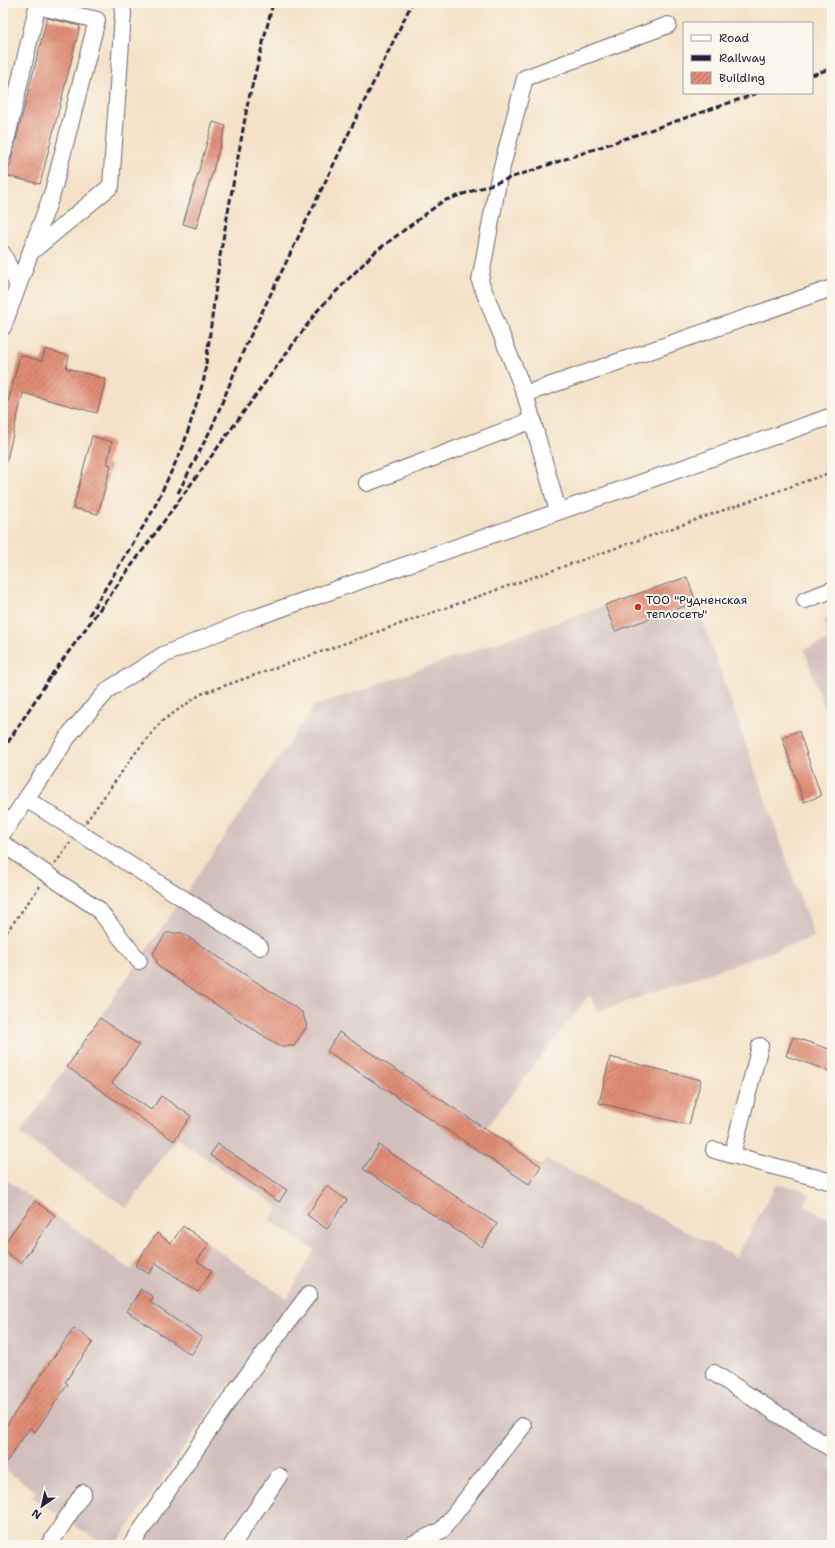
<svg xmlns="http://www.w3.org/2000/svg" width="835" height="1548" font-family="'Shantell Sans',sans-serif">
<style>
.industrial{fill:#d1bfbd}
.building{fill:url(#building-hatch)}
.lines{fill:none;stroke-linecap:round;stroke-linejoin:round}
.minor-casing{stroke:#6c656c;stroke-width:18}
.path{stroke:#6c656c;stroke-width:2.5;stroke-dasharray:3 3;stroke-linecap:butt}
.minor{stroke:#fff;stroke-width:16}
.rail{stroke:#22223b;stroke-width:3;stroke-dasharray:6 3;stroke-linecap:butt}
.poi-dot{fill:#c8321e;stroke:#fbf7ec;stroke-width:1.5}
.labels{text-anchor:middle;dominant-baseline:central;stroke-width:4;stroke-linejoin:round;paint-order:stroke}
.poi-label{font-size:12px;fill:#22223b;stroke:#fbf7ec;text-anchor:start}
</style>
<defs>
<pattern id="building-hatch" width="6" height="6" patternUnits="userSpaceOnUse"><rect width="6" height="6" fill="#e08c75"/><path d="M-1 1l2-2M0 6l6-6M5 7l2-2" fill="none" stroke="#b57261"/></pattern>
</defs>
<rect width="100%" height="100%" fill="#fbf7ec"/>
<filter id="ink" filterUnits="userSpaceOnUse"><feTurbulence type="fractalNoise" baseFrequency=".025" numOctaves="2"/><feDisplacementMap in="SourceGraphic" scale="8" xChannelSelector="R" yChannelSelector="G"/><feConvolveMatrix kernelMatrix="1 2 1 2 8 2 1 2 1" color-interpolation-filters="sRGB"/></filter>
<filter id="wash" filterUnits="userSpaceOnUse"><feTurbulence type="fractalNoise" baseFrequency=".012" numOctaves="4" result="noise"/><feDisplacementMap in="SourceGraphic" scale="16" xChannelSelector="R" yChannelSelector="G"/><feGaussianBlur stdDeviation="0.9" result="paint"/><feColorMatrix in="noise" values="0 0 0 0 0 0 0 0 0 0 0 0 0 0 0 0 0 1.4 0 .05"/><feComposite in="paint" operator="in"/></filter>
<g filter="url(#wash)">
<rect width="100%" height="100%" fill="#f4e2c8"/>
<g class="industrial">
<path d="M687 577 814 937 597 1012 590 994 485 1129 541 1166 546 1159 736 1257 776 1185 799 1188 810 1195 804 1205 832 1221V1545H137L241 1392 229 1383 116 1545H104L32 1497 36 1491 3 1469V1179H5L131 1270 157 1233 171 1243 183 1226 287 1299 314 1250 270 1220 279 1207 176 1138 127 1208 20 1134 314 706Z"/>
<path d="M832 617V730L804 649 831 640 824 620Z"/>
</g>
<g id="blocks">
<g class="building">
<path d="M47 18 80 26 40 184 7 176Z"/>
<path d="M213 122 226 126 196 228 183 224Z"/>
<path d="M45 349 69 356 66 368 106 379 97 413 23 393 7 459 3 458V421L20 355 42 361Z"/>
<path d="M92 436 112 442 107 464 111 465 98 514 73 508Z"/>
<path d="M687 577 696 602 615 631 605 605Z"/>
<path d="M799 731 821 796 804 802 782 737Z"/>
<path d="M166 933H182L302 1012 307 1026 294 1046H279L159 967 153 953Z"/>
<path d="M100 1018 139 1045 112 1083 151 1110 161 1096 191 1116 174 1141 67 1067Z"/>
<path d="M339 1032 541 1166 529 1184 327 1051Z"/>
<path d="M793 1037 832 1050V1072L786 1056Z"/>
<path d="M610 1057 701 1080 689 1125 599 1103Z"/>
<path d="M218 1144 287 1190 279 1202 210 1155Z"/>
<path d="M379 1145 497 1224 482 1247 363 1169Z"/>
<path d="M327 1186 347 1200 327 1229 307 1215Z"/>
<path d="M35 1201 55 1215 21 1263 3 1250V1245Z"/>
<path d="M183 1226 209 1244 197 1261 212 1271 198 1292 156 1263 149 1274 135 1265 157 1233 171 1243Z"/>
<path d="M141 1289 153 1297 150 1302 202 1338 191 1355 127 1311Z"/>
<path d="M74 1328 93 1342 65 1382 68 1384 35 1432 30 1428 3 1467V1430Z"/>
</g>
</g>
</g>
<g filter="url(#ink)">
<use href="#blocks" fill-opacity="0" stroke="#6c656c" stroke-width="1"/>
<g class="lines">
<defs>
<g id="minor">
<path d="M3 154 38 3"/>
<path d="M31 252 111 186 123 14 122 3"/>
<path d="M3 254 18 286"/>
<path d="M3 327 53 191 97 20 37 6"/>
<path d="M525 394 832 288"/>
<path d="M367 483 533 420"/>
<path d="M558 511 525 394 480 281 498 182 525 78 668 25"/>
<path d="M805 600 832 590"/>
<path d="M26 799 260 947"/>
<path d="M3 833 72 731 109 689 163 655 254 618 832 416"/>
<path d="M3 844 98 909 139 961"/>
<path d="M714 1150 832 1182"/>
<path d="M732 1155 760 1046"/>
<path d="M714 1373 832 1449"/>
<path d="M49 1545 83 1493"/>
<path d="M131 1545 237 1389 309 1294"/>
<path d="M232 1545 279 1476"/>
<path d="M411 1545 442 1530 523 1426"/>
</g>
</defs>
<use href="#minor" class="minor-casing"/>
<g class="path">
<path d="M86 822 136 752 162 721 201 694 832 472"/>
<path d="M55 864 70 843"/>
<path d="M3 937 40 886"/>
</g>
<use href="#minor" class="minor"/>
<g class="rail">
<path d="M812 75 832 68"/>
<path d="M178 493 212 427 245 347 412 3"/>
<path d="M89 615 152 512 183 447 204 379 220 256 248 102 273 3"/>
<path d="M51 676 318 310 375 252 443 201 758 93"/>
<path d="M3 750 54 671"/>
</g>
</g>
</g>
<circle class="poi-dot" cx="638" cy="607" r="4"/>
<g class="labels">
<g class="poi-label">
<text x="646" y="600">ТОО "Рудненская<tspan x="646" dy="14">теплосеть"</tspan></text>
</g>
</g>
<rect width="835" height="1548" fill="none" stroke="#fbf7ec" stroke-width="16"/>
<rect x="683" y="22" width="130" height="72" fill="#fbf7ec" stroke="#a4a2a5"/>
<rect x="691" y="35" width="20" height="6" fill="#ffffff" stroke="#a4a2a5"/>
<text x="719" y="42" font-size="12" fill="#22223b">Road</text>
<rect x="691" y="55" width="20" height="6" fill="#22223b" stroke="#a4a2a5"/>
<text x="719" y="62" font-size="12" fill="#22223b">Railway</text>
<rect x="691" y="72" width="20" height="12" fill="url(#building-hatch)" stroke="#a4a2a5"/>
<text x="719" y="82" font-size="12" fill="#22223b">Building</text>
<g transform="translate(42 1506) rotate(214)" stroke="#fbf7ec" stroke-width="3" paint-order="stroke">
<path d="M0-3L7 15L0 10L-7 15Z" fill="#22223b"/>
<text y="-6" font-size="11" font-weight="bold" text-anchor="middle" fill="#22223b">N</text>
</g>
</svg>
